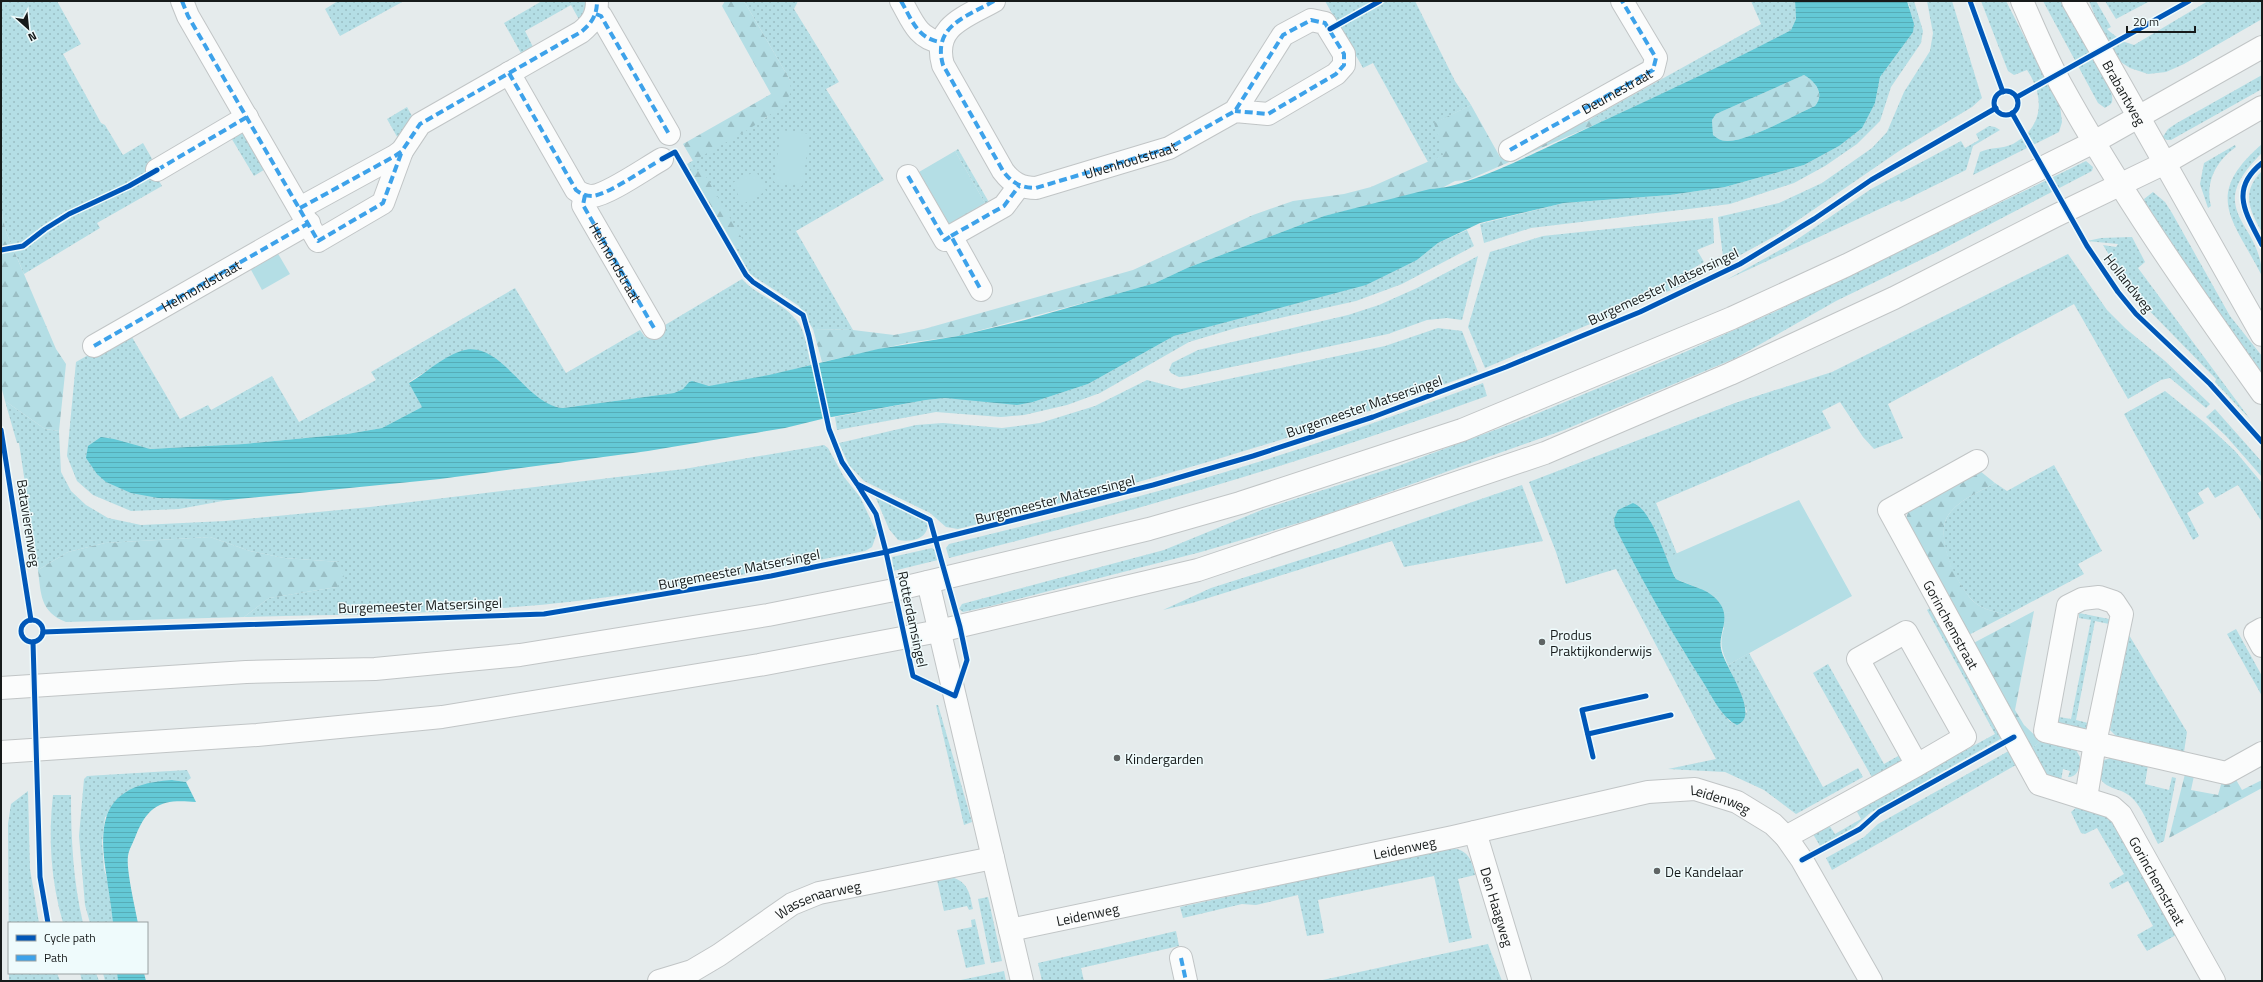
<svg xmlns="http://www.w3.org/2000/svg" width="2263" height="982" font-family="'Titillium Web',sans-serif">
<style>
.grass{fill:url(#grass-dots)}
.forest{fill:url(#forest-firs)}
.green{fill:#b4dee5}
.water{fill:url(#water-rules);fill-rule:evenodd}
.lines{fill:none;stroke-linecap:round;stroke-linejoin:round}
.street-casing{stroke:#c1c5c6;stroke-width:24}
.secondary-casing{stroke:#c1c5c6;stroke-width:24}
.primary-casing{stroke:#c1c5c6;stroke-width:24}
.street{stroke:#fbfcfc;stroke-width:22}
.secondary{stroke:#fbfcfc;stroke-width:22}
.primary{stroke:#fbfcfc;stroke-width:22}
.quiet{stroke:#3da2ea;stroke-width:4;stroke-dasharray:8 4;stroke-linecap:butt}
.cycleway-casing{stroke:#effbfc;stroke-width:8}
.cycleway{stroke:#0057b8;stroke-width:5}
.poi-dot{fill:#5f6464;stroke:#effbfc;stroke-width:1.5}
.labels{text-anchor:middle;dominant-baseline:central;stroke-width:3;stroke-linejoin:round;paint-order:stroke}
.street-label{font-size:14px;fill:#171b1b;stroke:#effbfc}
.poi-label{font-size:14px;fill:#171b1b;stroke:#effbfc;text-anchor:start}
</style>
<defs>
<pattern id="grass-dots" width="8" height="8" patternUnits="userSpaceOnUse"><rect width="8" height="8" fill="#b4dee5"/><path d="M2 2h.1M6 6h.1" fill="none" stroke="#9abec4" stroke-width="1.8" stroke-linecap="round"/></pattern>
<pattern id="forest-firs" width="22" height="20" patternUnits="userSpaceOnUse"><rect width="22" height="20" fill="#b4dee5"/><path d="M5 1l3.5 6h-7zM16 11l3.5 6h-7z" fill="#9abec4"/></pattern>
<pattern id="water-rules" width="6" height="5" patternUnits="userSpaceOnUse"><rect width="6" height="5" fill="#64c9d6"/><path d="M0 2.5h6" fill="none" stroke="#56acb7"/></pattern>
</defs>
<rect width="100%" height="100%" fill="#e5ebec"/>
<g class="grass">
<path d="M1 1H57L81 44 63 54 101 123 105 125 123 155 143 143 155 164 151 167 162 186 97 223 100 228 24 274 6 232 1 209Z"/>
<path d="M338 1H404L340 36 325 9Z"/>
<path d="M542 1H587L581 23 571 5 525 31 534 49 522 55 504 23Z"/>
<path d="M744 1H798L794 9 839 82 826 89 884 180 796 231 853 330 813 329 799 306 750 274 735 247 743 242 701 169 692 174 687 164 767 117 790 80Z"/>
<path d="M1325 1H1415L1455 81 1471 105 1435 123 1444 155 1428 162 1373 63 1363 68Z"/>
<path d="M1751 1H1795L1796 19 1791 30 1725 65 1601 122 1597 115 1761 24Z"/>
<path d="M1907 1H1914L1923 31 1921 43 1891 87 1880 121 1857 144 1825 166 1794 183 1730 204 1531 228 1484 243 1480 224 1564 203 1670 195 1725 187 1804 165 1839 146 1875 103 1880 77 1894 56 1910 7Z"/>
<path d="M1927 1H1952L1982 98 1972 107 1902 149 1775 236 1724 264 1718 217 1779 203 1822 183 1872 148 1887 132 1904 92 1930 51 1933 33Z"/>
<path d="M1981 1H2006L2060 106 2062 122 2059 132 1973 175 1980 152C1991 147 2002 149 2013 144 2044 127 2045 97 2027 70L2014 75 2008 71Z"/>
<path d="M2043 1H2064C2072 15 2118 90 2112 102 2111 105 2107 106 2105 108L2098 103Z"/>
<path d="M2089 1H2096L2111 27 2107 29 2109 31 2122 41 2134 45 2208 1H2262V19L2184 64 2166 72 2148 74 2130 68 2116 59 2104 38Z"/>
<path d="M2105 1H2150L2116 19Z"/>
<path d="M2262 75V89L2171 140H2167L2162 138 2168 129 2177 123Z"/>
<path d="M407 107 413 118 400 142 387 119Z"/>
<path d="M1989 126 1995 127 2000 130 1973 146 1966 170 1901 202 1899 200 1726 280 1789 245 1871 189 1961 141 1965 148 1979 140 1976 134Z"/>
<path d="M242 131 267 168 254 176 230 136Z"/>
<path d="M2262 144V153C2201 212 2262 222 2262 276 2233 219 2202 196 2262 144Z"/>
<path d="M2235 145 2236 147C2216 161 2205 182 2211 206L2208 208 2200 184 2204 163Z"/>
<path d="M958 149 990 204 964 218 962 215 985 203 955 151Z"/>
<path d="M2086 161 2093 167 2092 171 1939 251 1836 301 1736 358 1564 430 1322 516 1201 552 995 605 963 612 959 609 962 604 1164 550 1264 509 1398 466 1519 421 1685 352 1772 313Z"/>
<path d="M2262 171V232C2249 210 2241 191 2262 171Z"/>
<path d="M2153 192 2165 202 2172 213 2230 316 2262 356V384L2149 213 2144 199Z"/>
<path d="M1713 218 1714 243 1697 250 1704 262 1690 270 1695 280 1485 368 1468 327 1490 252 1543 236Z"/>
<path d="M1467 230 1474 246 1402 284 1356 301 1236 328 1189 342 1100 393 1067 405 1024 415 1001 417 936 412 837 430 835 417 926 400 945 398 1033 402 1088 384 1174 336 1265 311 1417 260 1438 243Z"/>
<path d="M2132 237 2145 262 2138 268 2250 419 2215 382 2216 379 2133 294 2103 245 2116 247 2118 244 2087 241 2101 238Z"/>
<path d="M2068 254 2107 310 2125 328 2165 361 2210 404 2206 408 2170 378 2161 380 2128 399 2074 304 1888 404 1903 438 1874 449 1863 437 1840 402 1822 411 1831 428 1656 503 1677 554 1666 558 1649 518 1615 527 1682 649 1730 722 1747 712 1728 665 1749 653 1823 787 1858 768 1863 777 1796 814 1764 790 1725 772 1668 769 1716 759 1616 569 1566 584 1556 552 1529 482 1735 403 1832 372Z"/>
<path d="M1478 256 1462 320 1447 318 1427 320 1388 334 1189 376 1179 377 1171 373 1169 370 1172 363 1198 350 1348 315 1379 305 1417 288Z"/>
<path d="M742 279C750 288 759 293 769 299 804 319 803 328 811 365 781 372 740 385 710 386 702 386 696 382 689 382L683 389 674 393 563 408 549 405 537 397 450 356 409 382 422 407 382 428 347 434 244 444 149 449 127 444 158 498 228 500 179 509 131 511 93 495 77 481 67 456 76 362 129 332 180 419 208 405 211 410 272 376 299 422 376 380 371 372 515 288 566 373 640 330 645 337Z"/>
<path d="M1438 328 1462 331 1478 372C1308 436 1134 486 958 529L946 527 930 513 864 481 849 465 839 443 916 425 943 423 1002 428 1040 423 1095 406 1147 380 1181 389 1385 346Z"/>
<path d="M1483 383 1487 396C1311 460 1131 513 949 558L946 548 949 544C1074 514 1199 483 1320 442 1374 423 1428 403 1483 383Z"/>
<path d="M2165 391 2205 423 2235 451 2262 483V522L2238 485 2215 498 2208 487 2198 493 2204 503 2187 513 2199 536 2193 540 2124 414Z"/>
<path d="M5 401 45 429 59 431 61 472 71 491 86 505 108 518 141 525 225 521 370 507 684 469 824 445 828 448 844 477 860 497 877 533 872 547 865 551C770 569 674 590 577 601 466 614 355 614 244 617L269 598 337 587 340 562 284 558 250 551 210 537 105 543 68 552 38 570 19 443H17Z"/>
<path d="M2215 409 2262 462V477L2226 436 2206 417Z"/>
<path d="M2054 465 2102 551 2078 564 2084 574 2007 615C1996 612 1981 609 1973 601 1956 584 1933 536 1949 514 1960 499 1979 492 1995 483L2007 491Z"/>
<path d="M1522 485 1543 541 1404 567 1392 541 1192 603 1163 610 1211 588 1338 548Z"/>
<path d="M875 496 924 519 928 524C927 540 911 542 898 540L889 529Z"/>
<path d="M932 548 936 551 938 560 893 571 892 557Z"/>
<path d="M1933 606 2002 738 1870 813 1853 828 1820 846 1813 834 1829 825 1835 834 1861 819 1856 810 1995 734 1927 610Z"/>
<path d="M2079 613 2109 619V624L2095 621 2076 720 2088 723 2087 729 2057 723 2059 717 2071 719 2091 620 2079 618Z"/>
<path d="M2236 629 2262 676V696L2227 634Z"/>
<path d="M2129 635 2187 732 2184 752 2117 737 2110 730Z"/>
<path d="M1828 664 1884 764 1900 755 1902 761 1873 779 1813 673Z"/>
<path d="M936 705H938L972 822 964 825Z"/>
<path d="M2041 741 2076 750 2080 757C2080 766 2079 777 2068 777L2070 771 2063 769 2061 781 2044 773 2026 753Z"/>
<path d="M2014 748 2021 762 1832 870 1826 858 1864 837 1878 824Z"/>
<path d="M2111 758 2148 765 2145 784 2169 790 2172 777 2176 778 2164 841 2158 844C2150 829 2143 807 2130 796 2119 787 2105 790 2099 776L2104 760Z"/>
<path d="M187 770 191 778 186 782 172 780 105 817 102 842 104 869 110 890 113 923H90L85 905 79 836 84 779 87 776Z"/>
<path d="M28 791 30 869 39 923H9V973H57L60 981H9L8 824 11 804Z"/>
<path d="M53 795H71C71 838 73 881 83 923H63C51 881 48 838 53 795Z"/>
<path d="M2077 807 2102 813 2112 820 2176 935 2147 951 2137 935 2153 926 2128 881 2112 889 2109 883 2124 874 2097 828 2085 834 2081 833 2071 812Z"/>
<path d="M1450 848C1468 849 1472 860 1475 875L1458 879 1472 938 1449 943 1434 876 1318 900 1324 933 1307 936 1298 895 1256 905 1242 904 1183 918 1180 907Z"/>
<path d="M954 878C969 883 970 896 973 909L969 910 967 906 944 911 937 880Z"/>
<path d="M988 897 1002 961 991 963 978 899Z"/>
<path d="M975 919 985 964 966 968 957 930 972 927 971 920Z"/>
<path d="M1176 931 1179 946 1081 968 1084 981H1042L1038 963Z"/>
<path d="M1488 944 1502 981H1318Z"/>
<path d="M1004 971 1006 981H956Z"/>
<path d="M80 973H96L99 981H82Z"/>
<path d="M103 973H117L118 981H105Z"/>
</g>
<g class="forest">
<path d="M725 1H744L790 80C790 83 791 89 791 92 785 113 713 149 693 161L683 144 771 94 722 6Z"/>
<path d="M1804 75C1816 82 1825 94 1815 106 1794 115 1747 142 1727 141 1721 141 1717 138 1713 135L1712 120 1716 114Z"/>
<path d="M1471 105 1500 157 1576 114 1586 122 1597 115 1601 122 1468 180 1455 181 1442 188 1324 216 1187 268 1155 283 1106 297 958 336 907 343 822 362 813 329 853 330 894 335 924 329 1133 270 1253 215 1293 201 1344 194 1371 187 1443 155 1434 123Z"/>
<path d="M701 168 744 242 735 247 692 174Z"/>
<path d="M1 209 6 232 56 349 66 364 59 431 45 429 5 401 1 386Z"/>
<path d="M1980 471 1995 483C1979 492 1960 499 1949 514 1933 535 1957 585 1973 601 1981 609 1996 612 2007 615L1963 638 1906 519 1909 509Z"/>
<path d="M210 537 250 551 284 558 340 562 344 578 337 587 269 598 244 617 66 622C40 612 41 594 38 570L68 552 105 543Z"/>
<path d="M2034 611 2015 710 2024 725 2041 741 2026 753 1966 647Z"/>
<path d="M2185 774 2194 776 2191 790 2218 795 2222 781 2235 778 2242 790 2262 780V788L2169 838Z"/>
</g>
<g class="green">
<path d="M781 130 810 134 802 186 774 182Z"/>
<path d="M955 151 985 203 963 215 964 218 950 226 919 172Z"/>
<path d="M756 171 766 191 743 204 732 183Z"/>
<path d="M277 252 290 274 262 290 250 268Z"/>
<path d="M1799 500 1852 596 1728 665C1722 651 1719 643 1724 628L1701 589 1676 579 1666 558Z"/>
</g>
<g class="water">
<path d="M1795 1H1907L1914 24 1913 32 1880 77 1875 103 1862 128 1839 146 1804 165 1725 187 1670 195 1564 203 1480 223 1438 243 1417 260 1366 285 1174 336 1088 384 1033 402 1017 405 945 398 926 400 826 418 785 428 648 451 440 479 228 500 158 498 131 493 106 482 97 474 86 458 88 446 101 437 114 439 150 449 244 444 347 434 382 428 422 407 409 383C426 373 442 357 461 351 501 338 525 405 563 408L674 393 683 389 689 382 692 381 709 386 769 375 878 349 958 336 1025 320 1155 283 1187 268 1324 216 1430 189C1467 188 1534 153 1569 137 1643 102 1718 69 1791 30L1796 19ZM1804 75C1816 82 1825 94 1815 106 1794 115 1747 142 1727 141 1721 141 1717 138 1713 135L1712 120 1716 114Z"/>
<path d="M1633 503C1653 510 1665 560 1676 579 1692 587 1713 589 1722 607 1729 622 1718 635 1721 649 1724 666 1762 716 1737 725 1721 717 1712 696 1703 682 1671 632 1642 580 1615 527L1614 519 1618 510Z"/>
<path d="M172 780 186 782 196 802C164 799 149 803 136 835 134 841 129 849 128 856 126 869 135 907 138 923H113C108 858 74 786 172 780Z"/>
<path d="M117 973H144L146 981H118Z"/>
</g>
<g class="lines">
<defs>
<g id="street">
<path d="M182 1 188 16 318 241 383 203 402 151"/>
<path d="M901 1C912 20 917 38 940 42"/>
<path id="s1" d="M994 1C966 17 932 26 943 65L1003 171C1012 183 1021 188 1036 188L1169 148 1235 111 1283 35 1311 20 1325 23 1344 54V65L1336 74 1268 114 1235 111"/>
<path d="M596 14 601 16 669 134"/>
<path d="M509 73 576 190C581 194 586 196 593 196 609 194 646 168 662 159"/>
<path id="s2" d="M1510 150 1653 70 1656 58 1622 1"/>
<path d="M157 170 247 117"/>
<path d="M908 176 945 240 951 236 981 290"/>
<path id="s3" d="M585 195 583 205 654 328"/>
<path d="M300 208 395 156 402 151 420 124 581 32C592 23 597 15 597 1"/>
<path d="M951 236 1004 206 1019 186"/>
<path id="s4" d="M94 346 309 223"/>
<path id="s5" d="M1977 461 1889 510 2039 784 2112 807 2121 815 2214 981"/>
<path d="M928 582 1022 981"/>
<path d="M2099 597 2114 602 2122 614 2095 743 2045 731 2068 606 2082 599Z"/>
<path d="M2262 629 2255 633 2262 646"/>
<path d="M2086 798 2095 743 2226 773 2262 753"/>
<path id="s6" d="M1475 832 1520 981"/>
<path d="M1786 837 1917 765 1858 659 1906 632 1965 737 1917 765"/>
<path id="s7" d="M1010 930 1453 837 1648 792 1695 789 1737 802 1773 824 1786 837 1802 860 1871 981"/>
<path d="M1181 958 1186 981"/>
<path id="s8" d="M659 981 692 971 719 955 792 904 819 893 993 858"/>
</g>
<g id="secondary">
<path d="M2022 1C2034 28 2046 57 2060 83 2120 192 2191 293 2262 393"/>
<path id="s9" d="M2073 1 2262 335"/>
</g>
<g id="primary">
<path d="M1 688 246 672 375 669 520 655 768 615 894 590 1149 529 1240 503 1462 430 1732 318 1847 265 2094 142 2262 47"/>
<path d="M1 752 257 735 442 717 759 665 939 631 1198 570 1545 453 1730 374 1894 298 2055 216 2165 163 2262 107"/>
</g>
</defs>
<use href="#street" class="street-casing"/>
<use href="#secondary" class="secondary-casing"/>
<use href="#primary" class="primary-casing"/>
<use href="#street" class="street"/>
<use href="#secondary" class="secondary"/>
<use href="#primary" class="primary"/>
<g class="quiet">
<path d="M182 1 188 16 318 241 383 203 402 151"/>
<path d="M901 1C912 20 917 38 940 42"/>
<path d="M994 1C966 17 932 26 943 65L1003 171C1012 183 1021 188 1036 188L1169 148 1235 111 1283 35 1311 20 1325 23 1344 54V65L1336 74 1268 114 1235 111"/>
<path d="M596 14 601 16 669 134"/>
<path d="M509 73 576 190C581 194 586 196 593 196 609 194 646 168 662 159"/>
<path d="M1510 150 1653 70 1656 58 1622 1"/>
<path d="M157 170 247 117"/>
<path d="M908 176 945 240 951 236 981 290"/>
<path d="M585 195 583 205 654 328"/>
<path d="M300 208 395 156 402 151 420 124 581 32C592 23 597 15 597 1"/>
<path d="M951 236 1004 206 1019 186"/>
<path d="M94 346 309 223"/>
<path d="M1181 958 1186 981"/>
</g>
<defs>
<g id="cycleway">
<path d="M1970 1 2003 92"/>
<path d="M1330 29 1380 1"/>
<circle cx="2006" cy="103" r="12"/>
<path d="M2017 97 2189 1"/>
<path d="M2012 113 2087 246 2118 292 2136 314 2210 384 2262 442"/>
<path d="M662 159 675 152 746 275 753 282 803 315 809 336 829 429 842 462 857 484 930 520 960 627 967 660 955 696 913 676 886 552 876 514 857 484"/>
<path d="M2262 163C2228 190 2247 215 2262 245"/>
<path d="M1 250 23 246 45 229 69 214 129 186 157 170"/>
<path d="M1 430 31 620"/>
<circle cx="32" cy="631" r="11"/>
<path d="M43 632 544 614 771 576 886 552 1153 485 1253 456 1373 417 1506 367 1640 312 1740 264 1814 219 1871 180 1996 108"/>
<path d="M33 642 40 877 48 923"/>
<path d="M1588 734 1671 715"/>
<path d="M1593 757 1582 710 1646 696"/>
<path d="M1802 860 1860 829 1879 812 2014 737"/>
</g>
</defs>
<use href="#cycleway" class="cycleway-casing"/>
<use href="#cycleway" class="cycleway"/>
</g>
<g class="poi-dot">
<circle cx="1542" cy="642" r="4"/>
<circle cx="1117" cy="758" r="4"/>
<circle cx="1657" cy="871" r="4"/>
</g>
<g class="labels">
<g class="street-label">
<text stroke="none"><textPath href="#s2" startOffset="122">Deurnestraat</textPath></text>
<text stroke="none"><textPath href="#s9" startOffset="105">Brabantweg</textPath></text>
<text stroke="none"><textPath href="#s1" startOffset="350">Ulvenhoutstraat</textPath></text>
<text stroke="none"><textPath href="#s3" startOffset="76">Helmondstraat</textPath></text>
<text transform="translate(2129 283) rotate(52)">Hollandweg</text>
<text stroke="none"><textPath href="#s4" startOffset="123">Helmondstraat</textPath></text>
<text transform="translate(1663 286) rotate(-25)">Burgemeester Matsersingel</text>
<text transform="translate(1364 406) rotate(-19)">Burgemeester Matsersingel</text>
<text transform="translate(1055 499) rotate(-14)">Burgemeester Matsersingel</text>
<text transform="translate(29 523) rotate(81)">Batavierenweg</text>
<text transform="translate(739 569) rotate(-11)">Burgemeester Matsersingel</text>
<text transform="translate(420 605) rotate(-2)">Burgemeester Matsersingel</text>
<text transform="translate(913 619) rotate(78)">Rotterdamsingel</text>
<text stroke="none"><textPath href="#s5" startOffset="231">Gorinchemstraat</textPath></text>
<text stroke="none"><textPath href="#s7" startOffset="727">Leidenweg</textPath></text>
<text stroke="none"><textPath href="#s7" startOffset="403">Leidenweg</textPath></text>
<text stroke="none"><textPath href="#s5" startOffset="577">Gorinchemstraat</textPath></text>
<text stroke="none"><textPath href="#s8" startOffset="181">Wassenaarweg</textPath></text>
<text stroke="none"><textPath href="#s6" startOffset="78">Den Haagweg</textPath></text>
<text stroke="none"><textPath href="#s7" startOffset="79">Leidenweg</textPath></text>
</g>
<g class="poi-label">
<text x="1550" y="634">Produs<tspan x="1550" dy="16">Praktijkonderwijs</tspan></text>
<text x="1125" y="758">Kindergarden</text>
<text x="1665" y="871">De Kandelaar</text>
</g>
</g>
<rect width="2263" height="982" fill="none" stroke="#171b1b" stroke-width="4"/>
<rect x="8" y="922" width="140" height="52" fill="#effbfc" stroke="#99a1a2"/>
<rect x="16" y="935" width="20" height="6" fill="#0057b8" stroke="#99a1a2"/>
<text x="44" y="942" font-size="12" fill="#171b1b">Cycle path</text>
<rect x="16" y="955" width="20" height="6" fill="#3da2ea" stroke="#99a1a2"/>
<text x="44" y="962" font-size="12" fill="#171b1b">Path</text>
<g transform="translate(28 28) rotate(153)" stroke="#effbfc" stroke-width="3" paint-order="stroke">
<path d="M0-3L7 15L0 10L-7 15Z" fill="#171b1b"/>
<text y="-6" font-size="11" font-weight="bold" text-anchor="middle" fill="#171b1b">N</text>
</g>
<path d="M2127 26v6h68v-6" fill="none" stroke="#171b1b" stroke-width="2"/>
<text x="2133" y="26" font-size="12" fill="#171b1b" stroke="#effbfc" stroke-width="3" paint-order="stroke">20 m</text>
</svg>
